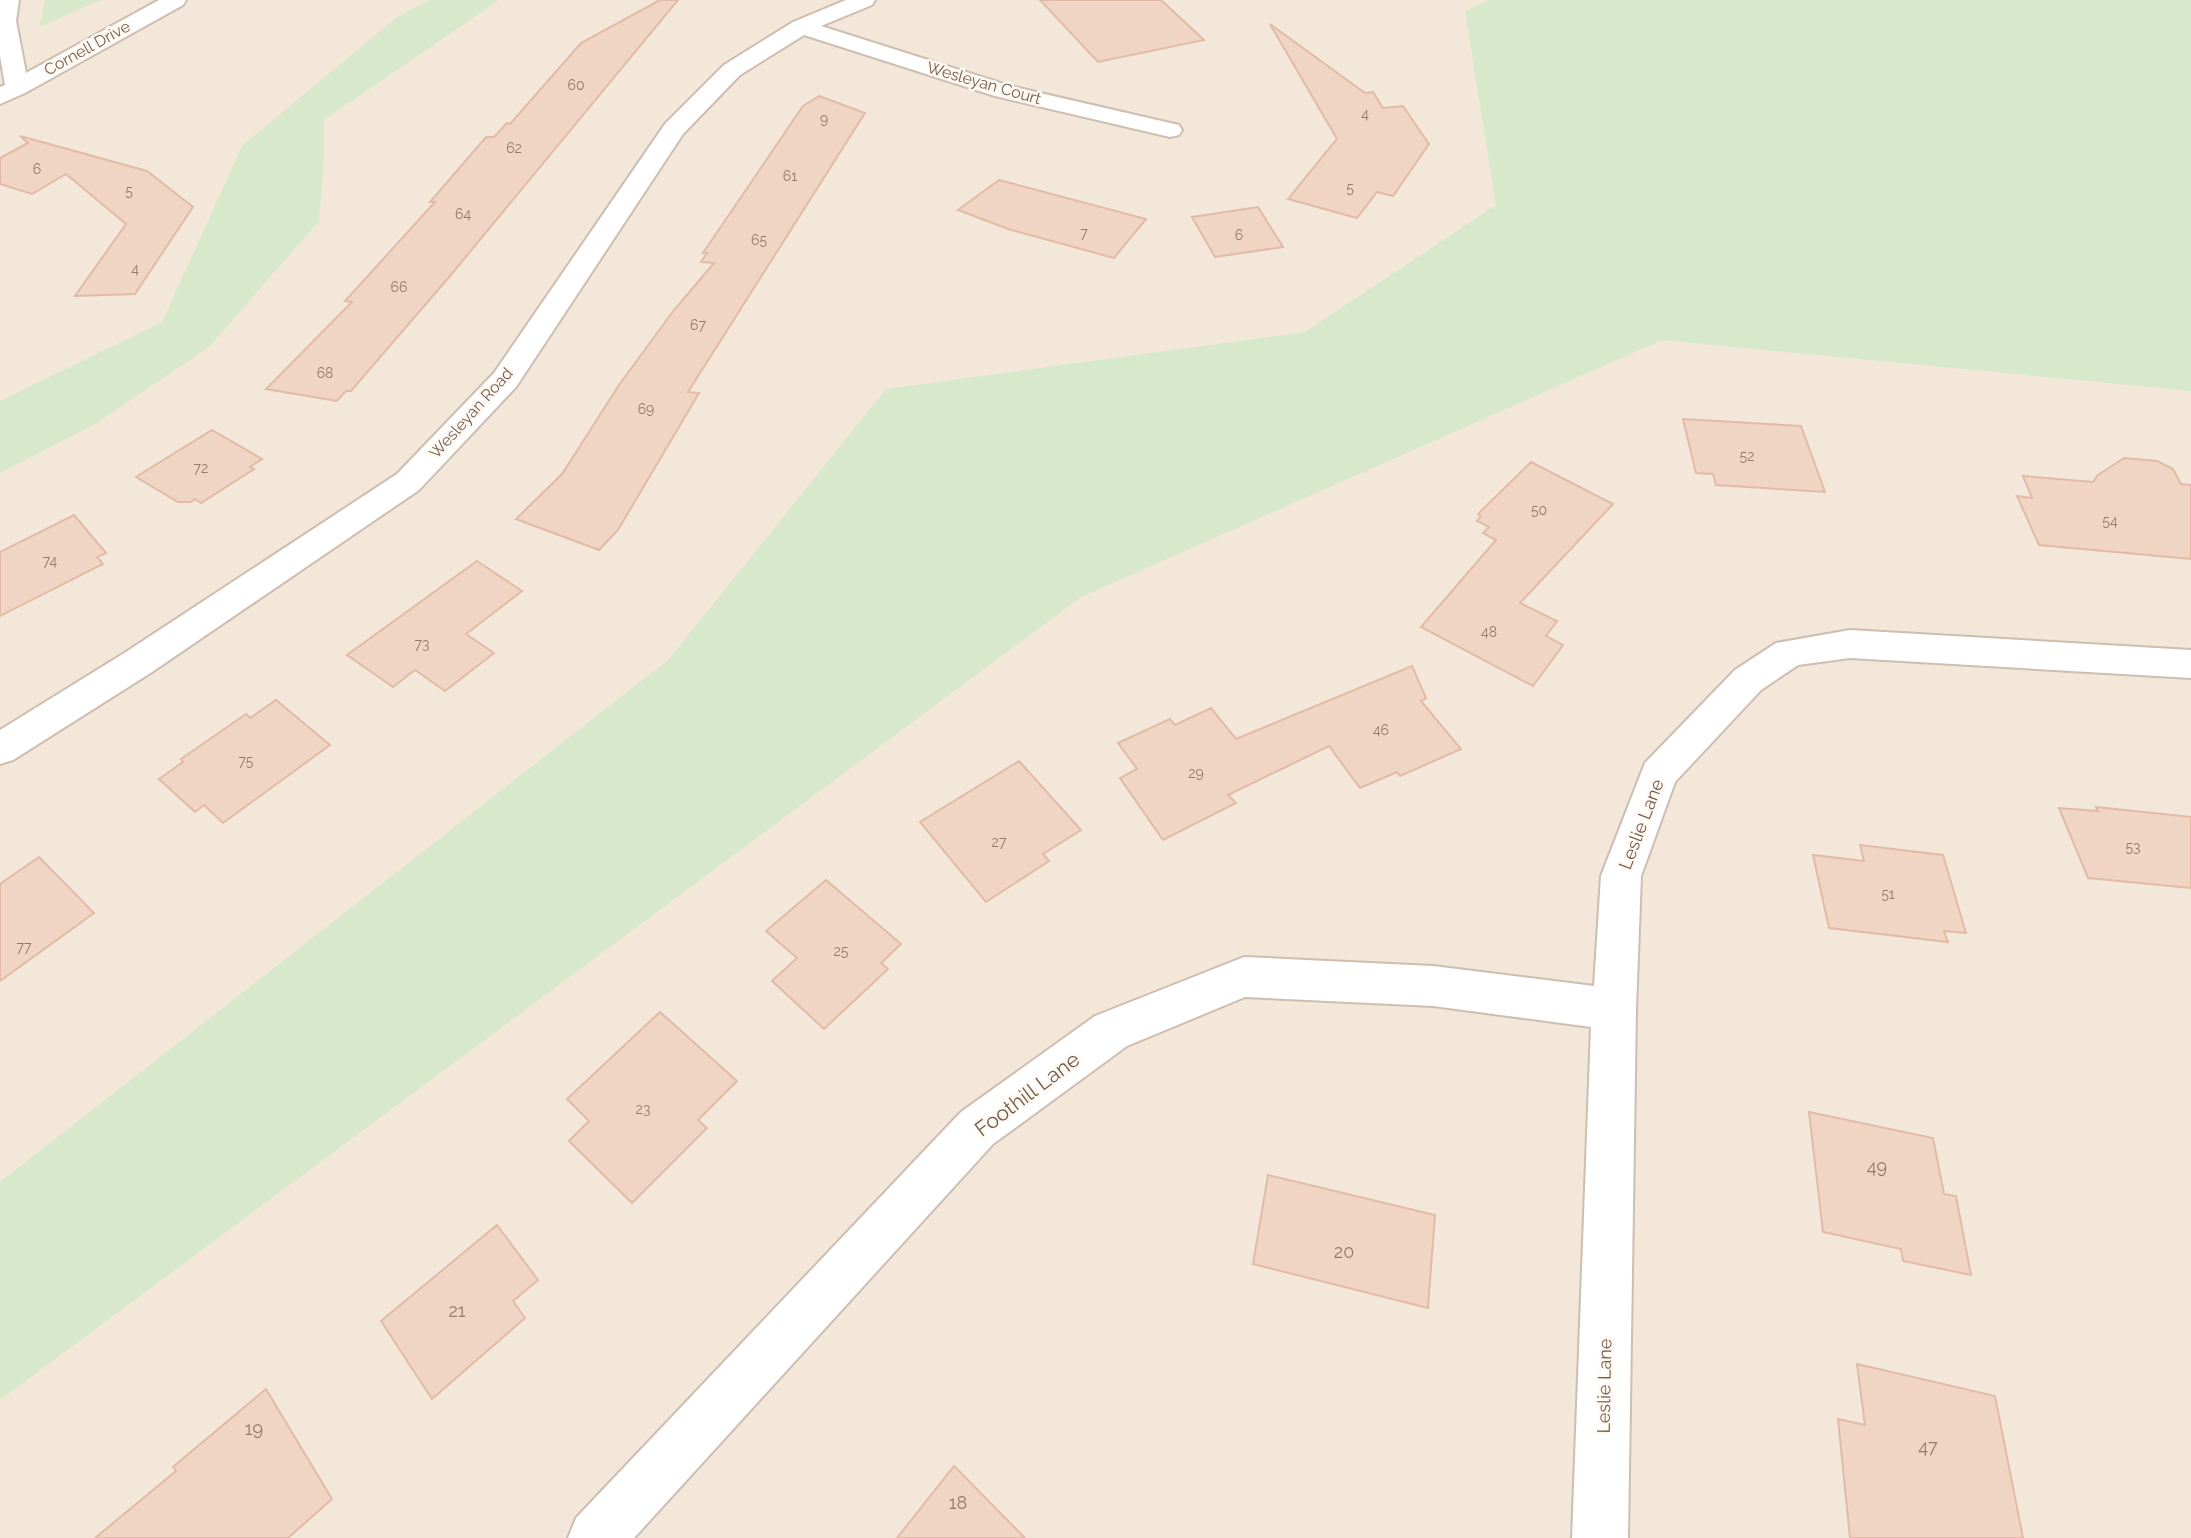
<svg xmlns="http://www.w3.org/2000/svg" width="2191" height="1538" font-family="Raleway,sans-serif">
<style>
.residential{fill:#f3e7da}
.green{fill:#d7e9ca}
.building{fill:#f0d5c4;stroke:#e1bba6;stroke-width:2}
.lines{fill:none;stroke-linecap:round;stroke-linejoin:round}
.minor-casing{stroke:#cebdb1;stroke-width:4}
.minor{fill:#fff;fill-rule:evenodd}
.labels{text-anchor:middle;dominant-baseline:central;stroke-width:5;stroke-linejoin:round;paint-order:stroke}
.number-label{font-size:14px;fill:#947a6c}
.far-street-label{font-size:16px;fill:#765c4f;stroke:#fef9f2}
.street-label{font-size:18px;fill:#765c4f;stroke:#fef9f2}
.near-number-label{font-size:18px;fill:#947a6c}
.near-street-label{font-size:21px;fill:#765c4f;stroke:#fef9f2}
</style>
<rect width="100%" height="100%" fill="#fcf5eb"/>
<rect class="residential" x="0" y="0" width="2191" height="1538"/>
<g class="green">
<path d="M45 0H101L39 27Z"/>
<path d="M429 0H499L324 120V161L319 221 209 347 95 424 0 473V401L162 322 242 146 397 17Z"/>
<path d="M1489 0H2191V391L1662 340 1081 597 0 1400V1182L668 660 886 389 1305 332 1496 205 1465 11Z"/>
</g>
<g class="building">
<path d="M660 0H678L450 276 351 391H346L337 401 266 389 352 302 345 301 435 202H430L486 137H494L507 123 510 124 581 43Z"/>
<path d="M1040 0H1161L1204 40 1098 62Z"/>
<path d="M1270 24 1365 93 1373 92 1383 108 1403 106 1429 144 1393 196 1377 192 1357 218 1288 199 1337 139Z"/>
<path d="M819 96 865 113 688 392 699 393 618 530 599 550 516 519 562 474 619 385 674 310 714 263 701 262 707 253H703L803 106Z"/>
<path d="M20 136 147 171 193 207 135 294 75 296 126 224 66 174 32 194 0 184V158L28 143Z"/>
<path d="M999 180 1146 219 1114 258 1008 229 958 210Z"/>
<path d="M1258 207 1283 247 1215 257 1192 217Z"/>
<path d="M1683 419 1801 426 1825 492 1716 485 1713 474 1696 473Z"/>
<path d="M212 430 262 459 250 467 254 469 201 503 195 499 191 502H178L136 477Z"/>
<path d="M2124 458 2157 461 2173 469 2181 484 2191 485V559L2039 545 2017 496 2032 498 2023 476 2093 482 2098 475Z"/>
<path d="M1531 462 1613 504 1520 603 1557 621 1546 636 1563 645 1533 686 1421 627 1496 540 1483 533 1489 527 1477 521 1481 516 1478 514Z"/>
<path d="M74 515 106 553 97 557 103 564 0 616V552Z"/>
<path d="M477 561 522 591 466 634 494 653 445 691 415 670 393 687 347 655Z"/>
<path d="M1412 666 1426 698 1421 701 1461 749 1400 776 1397 772 1360 788 1329 746 1228 795 1236 803 1163 840 1120 778 1137 769 1118 743 1170 719 1175 725 1211 708 1236 739Z"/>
<path d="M276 700 330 745 223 823 204 805 195 812 159 779 183 762 181 759 246 714 250 718Z"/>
<path d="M1019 761 1081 830 1043 854 1049 861 986 902 920 822Z"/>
<path d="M2096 807 2191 817V888L2088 878 2059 808 2098 811Z"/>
<path d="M1860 845 1943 855 1966 933 1944 931 1948 942 1829 928 1813 855 1864 861Z"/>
<path d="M39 857 94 913 0 981V884Z"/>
<path d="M826 880 901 944 881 963 888 969 824 1029 772 981 797 958 766 931Z"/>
<path d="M660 1012 737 1081 698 1120 707 1128 632 1203 569 1141 589 1121 567 1099Z"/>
<path d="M1809 1112 1933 1138 1944 1194 1956 1196 1971 1275 1903 1261 1901 1249 1823 1232Z"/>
<path d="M1268 1175 1435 1215 1428 1308 1253 1264Z"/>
<path d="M497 1225 538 1280 513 1301 525 1318 432 1399 381 1321Z"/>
<path d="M1857 1364 1995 1396 2023 1538H1850L1838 1419 1865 1425Z"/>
<path d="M266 1389 332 1499 288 1538H95L176 1471 173 1467Z"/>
<path d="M954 1466 1025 1538H897Z"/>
</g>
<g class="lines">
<defs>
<g id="minor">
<path d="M0 0H19L16 21 26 73 159 0H186L183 5 25 93 0 104V87L5 85 0 56Z"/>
<path d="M846 0H875L872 5 821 26 1010 86 1179 125 1182 130 1179 135 1170 137 995 96 804 35 740 75 683 134 516 387 419 490 152 672 13 760 0 764V730L126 652 397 474 494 373 665 124 724 65 793 22Z"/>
<path d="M1850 630 2191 650V678L1850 658 1798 665 1761 690 1675 782 1641 876 1636 1009 1628 1538H1572L1591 1027 1433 1006 1245 997 1127 1046 993 1144 634 1538H568L576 1518 961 1112 1095 1016 1244 957 1433 966 1594 986 1601 876 1645 763 1735 670 1776 643Z"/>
</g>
</defs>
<use href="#minor" class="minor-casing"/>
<use href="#minor" class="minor"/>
</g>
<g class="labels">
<g class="number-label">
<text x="576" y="85">60</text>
<text x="1365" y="114">4</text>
<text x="824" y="119">9</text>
<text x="514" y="148">62</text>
<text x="37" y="169">6</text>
<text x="790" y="176">61</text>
<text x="1350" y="188">5</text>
<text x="129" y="191">5</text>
<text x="463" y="214">64</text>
<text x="1084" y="233">7</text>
<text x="1239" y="235">6</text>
<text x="759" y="240">65</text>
<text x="135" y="269">4</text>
<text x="399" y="287">66</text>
<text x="698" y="325">67</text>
<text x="325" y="373">68</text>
<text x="646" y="409">69</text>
<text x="1747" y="456">52</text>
<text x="201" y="468">72</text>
<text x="1539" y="510">50</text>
<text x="2110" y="521">54</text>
<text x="50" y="561">74</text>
<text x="1489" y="632">48</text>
<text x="422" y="644">73</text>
<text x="1381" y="730">46</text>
<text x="246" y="761">75</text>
<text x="1196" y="773">29</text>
<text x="999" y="842">27</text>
<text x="2133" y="847">53</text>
<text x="1888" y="894">51</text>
<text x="24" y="947">77</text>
<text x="841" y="951">25</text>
<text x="643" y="1109">23</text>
</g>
<g class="far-street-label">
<text transform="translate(87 48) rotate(-29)">Cornell Drive</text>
<text transform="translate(984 83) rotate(16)">Wesleyan Court</text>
<text transform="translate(471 413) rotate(-48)">Wesleyan Road</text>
</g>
<g class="street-label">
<text transform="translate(1641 824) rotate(-69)">Leslie Lane</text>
<text transform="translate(1604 1386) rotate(-89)">Leslie Lane</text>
</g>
<g class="near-number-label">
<text x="1877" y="1166">49</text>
<text x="1344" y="1251">20</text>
<text x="457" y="1310">21</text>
<text x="254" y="1428">19</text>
<text x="1928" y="1446">47</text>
<text x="958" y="1502">18</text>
</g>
<g class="near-street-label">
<text transform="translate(1027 1094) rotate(-37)">Foothill Lane</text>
</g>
</g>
</svg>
